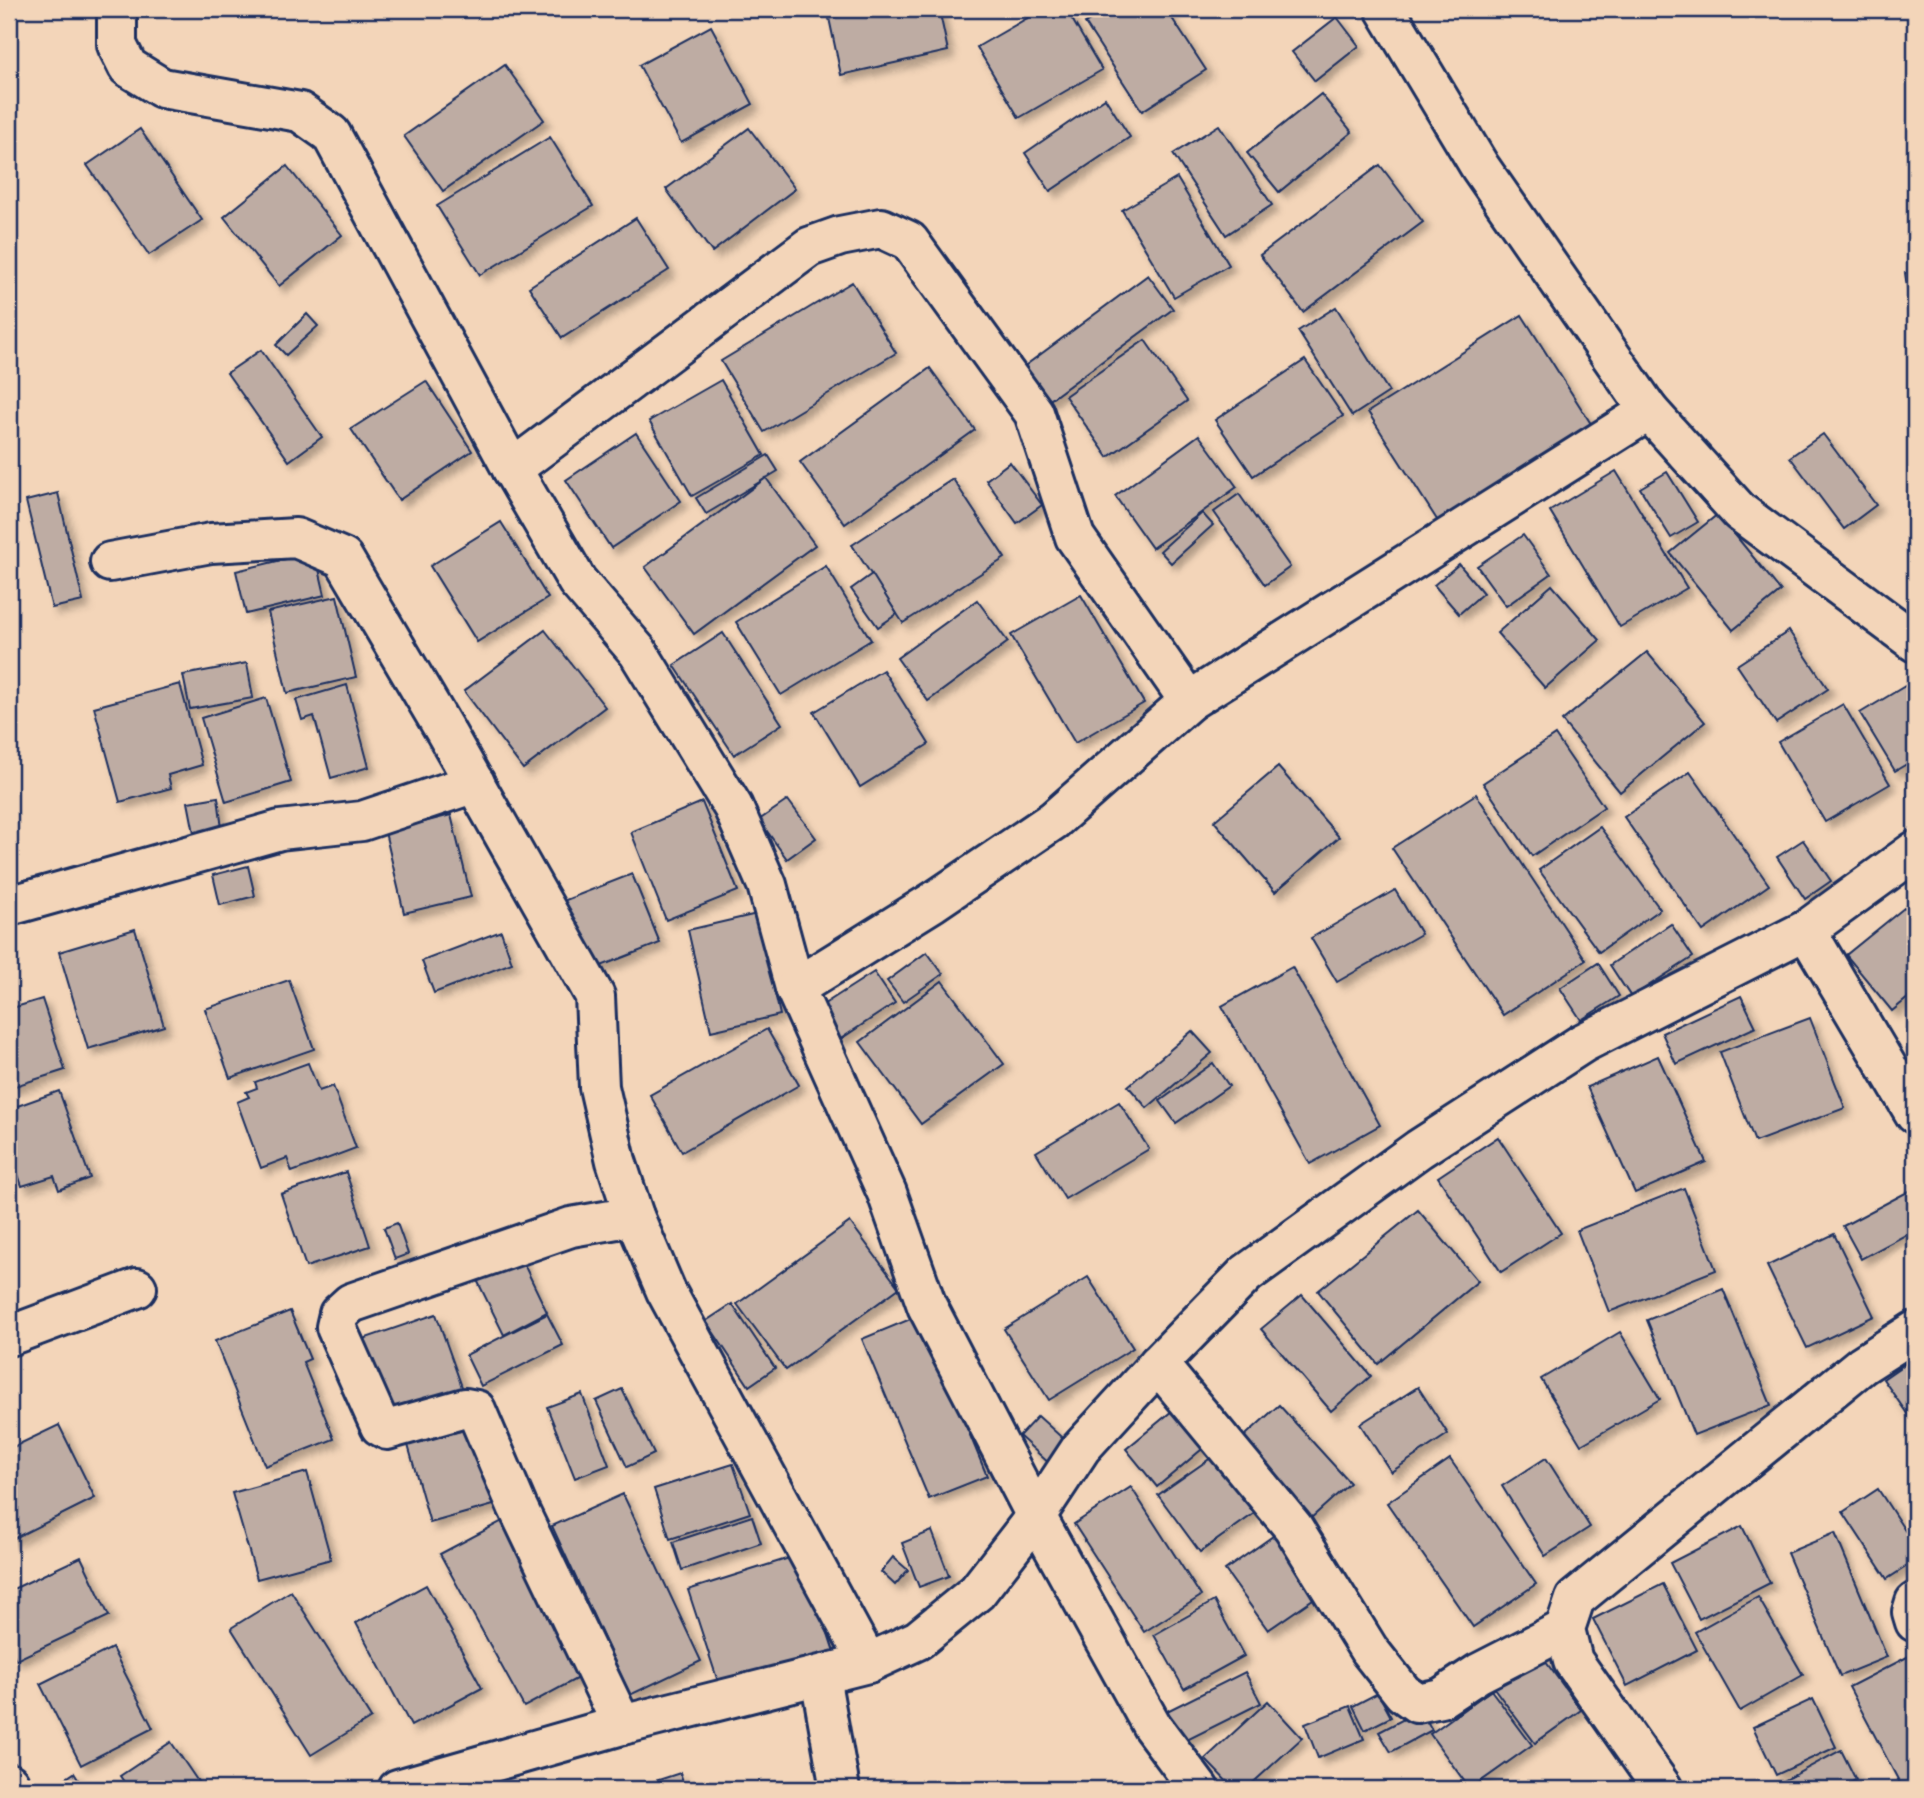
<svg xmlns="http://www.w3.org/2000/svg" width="1924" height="1798" font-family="'Playpen Sans',sans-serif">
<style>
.building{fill:#beaca3;stroke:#1b2f5e;stroke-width:2;filter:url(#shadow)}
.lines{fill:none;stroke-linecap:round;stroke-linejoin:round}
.street-casing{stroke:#1b2f5e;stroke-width:44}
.street{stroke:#f3d5b9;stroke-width:38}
</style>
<defs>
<filter id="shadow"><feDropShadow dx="6" dy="6" stdDeviation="3.5" flood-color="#0004"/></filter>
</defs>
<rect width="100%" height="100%" fill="#f3d5b9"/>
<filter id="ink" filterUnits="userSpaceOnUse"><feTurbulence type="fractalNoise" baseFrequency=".0143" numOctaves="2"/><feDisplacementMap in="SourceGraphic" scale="14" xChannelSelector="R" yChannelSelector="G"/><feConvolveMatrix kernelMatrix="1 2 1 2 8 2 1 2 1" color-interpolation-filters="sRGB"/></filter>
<g filter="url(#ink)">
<g class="building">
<path d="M869 9H939L948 51 841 75 829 18Z"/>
<path d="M1043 9H1066L1102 70 1019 118 977 47Z"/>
<path d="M1108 9H1166L1206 70 1142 111 1085 23Z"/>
<path d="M1337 17 1359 46 1315 81 1292 52Z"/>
<path d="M711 26 753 104 681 143 639 65Z"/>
<path d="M505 65 544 120 443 191 404 136Z"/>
<path d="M1321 94 1352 132 1279 192 1247 153Z"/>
<path d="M1105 98 1130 137 1050 191 1025 153Z"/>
<path d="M1219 125 1272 205 1226 235 1173 154Z"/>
<path d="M749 128 795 189 712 252 666 189Z"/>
<path d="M140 129 202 220 149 255 87 165Z"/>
<path d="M550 137 593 206 480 275 437 206Z"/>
<path d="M1380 165 1423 222 1303 312 1260 255Z"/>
<path d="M287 166 342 235 279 286 224 217Z"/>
<path d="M1177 178 1229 265 1174 297 1122 210Z"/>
<path d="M636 218 669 270 562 338 529 287Z"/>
<path d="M1915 271V339L1905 273Z"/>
<path d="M1148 275 1173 309 1047 402 1022 368Z"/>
<path d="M852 282 896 353 764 432 721 361Z"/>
<path d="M1336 307 1389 392 1352 416 1298 331Z"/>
<path d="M307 314 318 326 286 355 276 345Z"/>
<path d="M1522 315 1593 427 1439 523 1368 412Z"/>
<path d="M1145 340 1187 401 1108 457 1065 396Z"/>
<path d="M261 350 322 437 289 461 227 373Z"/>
<path d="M1305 360 1343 416 1253 476 1215 420Z"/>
<path d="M930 368 975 430 845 524 800 462Z"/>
<path d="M721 380 764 455 692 496 649 421Z"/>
<path d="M426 381 472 451 399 500 351 429Z"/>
<path d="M636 433 681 501 611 548 566 480Z"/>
<path d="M1823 434 1876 505 1844 529 1790 457Z"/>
<path d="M1199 435 1237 487 1152 548 1115 496Z"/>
<path d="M768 455 778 471 706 514 696 498Z"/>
<path d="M1010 462 1042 505 1017 523 986 480Z"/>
<path d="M1616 471 1687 588 1620 627 1550 511Z"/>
<path d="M1667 472 1698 522 1671 538 1640 488Z"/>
<path d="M766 478 815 545 694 634 645 567Z"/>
<path d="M953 479 1005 558 903 623 852 545Z"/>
<path d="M58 493 83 601 52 608 26 501Z"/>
<path d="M1239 494 1290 567 1265 585 1214 512Z"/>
<path d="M1202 513 1213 525 1171 563 1160 551Z"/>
<path d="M1718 514 1781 591 1733 630 1670 553Z"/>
<path d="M501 522 548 598 477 642 430 566Z"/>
<path d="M1523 535 1551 574 1506 606 1477 566Z"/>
<path d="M315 552 325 595 246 614 236 571Z"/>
<path d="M1459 564 1483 593 1459 614 1434 585Z"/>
<path d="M826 566 871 640 781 695 736 622Z"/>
<path d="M872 574 897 614 878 627 851 589Z"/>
<path d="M1552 585 1600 640 1545 688 1497 633Z"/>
<path d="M1081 595 1144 703 1075 743 1011 635Z"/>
<path d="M337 596 356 677 287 693 268 612Z"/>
<path d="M977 600 1008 642 928 701 897 658Z"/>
<path d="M545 630 605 707 523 769 464 691Z"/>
<path d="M1789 631 1828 689 1776 723 1737 665Z"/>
<path d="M723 633 782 724 734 755 674 665Z"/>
<path d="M1647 652 1705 722 1620 792 1562 721Z"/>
<path d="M247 663 253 698 190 709 183 675Z"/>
<path d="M883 670 929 744 860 787 814 712Z"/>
<path d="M1915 680V759L1895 771 1860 713Z"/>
<path d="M180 684 202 765 168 775 171 788 120 802 94 707Z"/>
<path d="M347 685 369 767 331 778 314 716 302 720 296 700Z"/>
<path d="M266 698 291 782 226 802 201 718Z"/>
<path d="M1843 704 1890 784 1825 822 1778 742Z"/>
<path d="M1555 735 1604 807 1532 856 1483 783Z"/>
<path d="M1278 767 1339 837 1275 892 1214 821Z"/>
<path d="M1690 772 1769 885 1703 931 1624 817Z"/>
<path d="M1476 794 1586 960 1503 1015 1392 848Z"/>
<path d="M218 797 222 829 194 833 188 802Z"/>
<path d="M788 800 816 838 787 859 759 820Z"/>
<path d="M702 802 738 891 666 920 631 832Z"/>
<path d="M451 815 471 897 404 913 385 832Z"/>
<path d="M1600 827 1660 909 1599 952 1539 870Z"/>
<path d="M1803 840 1831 881 1805 899 1777 857Z"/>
<path d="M248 866 255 896 220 905 213 875Z"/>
<path d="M632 874 660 943 591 970 563 901Z"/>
<path d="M1395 890 1421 934 1337 982 1311 938Z"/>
<path d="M1915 899V992L1892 1011 1846 955Z"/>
<path d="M757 914 780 1015 711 1031 688 930Z"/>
<path d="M1671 924 1693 957 1631 997 1610 965Z"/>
<path d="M135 929 164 1026 88 1049 59 952Z"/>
<path d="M501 931 512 963 434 993 422 961Z"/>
<path d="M927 952 943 974 903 1002 887 981Z"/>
<path d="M1598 963 1619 996 1581 1020 1560 988Z"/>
<path d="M1292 967 1380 1125 1310 1164 1222 1006Z"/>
<path d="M874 972 895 1003 839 1040 818 1008Z"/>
<path d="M289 980 314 1049 230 1078 205 1009Z"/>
<path d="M942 981 1004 1064 921 1124 860 1042Z"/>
<path d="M1741 996 1756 1027 1676 1064 1662 1033Z"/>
<path d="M42 999 65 1070 9 1088V1009Z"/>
<path d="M1810 1018 1845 1108 1755 1142 1720 1052Z"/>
<path d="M767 1029 799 1085 682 1152 650 1095Z"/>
<path d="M1192 1031 1212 1053 1147 1108 1128 1086Z"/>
<path d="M1658 1056 1706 1162 1635 1193 1587 1087Z"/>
<path d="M308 1063 319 1091 333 1086 356 1148 292 1172 287 1158 261 1168 237 1102 249 1097 246 1092 257 1088 255 1082Z"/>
<path d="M1213 1063 1229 1086 1176 1123 1160 1101Z"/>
<path d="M59 1091 90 1178 59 1190 54 1176 22 1186 9 1148V1109Z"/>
<path d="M1119 1102 1149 1149 1065 1199 1036 1152Z"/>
<path d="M1498 1137 1561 1233 1501 1272 1438 1177Z"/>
<path d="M346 1172 370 1246 306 1267 281 1194Z"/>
<path d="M1684 1188 1716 1270 1609 1312 1577 1230Z"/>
<path d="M1915 1188V1230L1861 1259 1843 1226Z"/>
<path d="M1418 1210 1478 1281 1378 1364 1318 1291Z"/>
<path d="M850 1222 899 1288 786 1370 737 1304Z"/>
<path d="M397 1223 408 1254 395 1259 384 1228Z"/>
<path d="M1834 1234 1874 1316 1807 1348 1767 1266Z"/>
<path d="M519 1254 547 1312 504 1335 475 1276Z"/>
<path d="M1088 1277 1133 1348 1049 1400 1004 1329Z"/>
<path d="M1723 1289 1771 1405 1694 1435 1647 1320Z"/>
<path d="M1302 1295 1371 1376 1331 1411 1261 1329Z"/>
<path d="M732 1304 775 1368 749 1386 706 1321Z"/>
<path d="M290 1311 310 1359 303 1362 334 1439 265 1466 215 1341Z"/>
<path d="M436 1314 463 1390 389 1416 363 1339Z"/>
<path d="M547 1314 563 1345 481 1386 466 1355Z"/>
<path d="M920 1315 987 1476 929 1499 862 1339Z"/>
<path d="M1620 1332 1660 1399 1581 1445 1541 1379Z"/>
<path d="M1915 1357V1425L1883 1379Z"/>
<path d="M1418 1387 1448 1434 1391 1472 1360 1424Z"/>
<path d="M622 1389 654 1454 627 1467 596 1401Z"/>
<path d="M582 1394 609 1465 575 1478 547 1407Z"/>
<path d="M1279 1405 1350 1483 1310 1519 1238 1442Z"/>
<path d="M1178 1406 1208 1444 1157 1487 1126 1449Z"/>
<path d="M1038 1416 1070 1445 1051 1465 1019 1436Z"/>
<path d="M59 1425 95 1498 9 1541V1449Z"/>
<path d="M475 1427 497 1504 430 1523 408 1445Z"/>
<path d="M1218 1453 1259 1510 1200 1552 1158 1495Z"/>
<path d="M1546 1458 1590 1527 1545 1556 1502 1486Z"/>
<path d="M1450 1459 1536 1584 1473 1627 1387 1503Z"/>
<path d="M733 1464 750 1513 670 1539 654 1489Z"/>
<path d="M307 1472 331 1559 257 1579 232 1493Z"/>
<path d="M1131 1487 1201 1596 1144 1632 1074 1524Z"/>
<path d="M1878 1489 1915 1546V1561L1887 1579 1843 1512Z"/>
<path d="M623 1494 701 1661 630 1695 552 1526Z"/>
<path d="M752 1516 761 1543 682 1570 673 1542Z"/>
<path d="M508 1518 591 1671 524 1707 440 1554Z"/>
<path d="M1742 1526 1770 1583 1699 1619 1670 1563Z"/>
<path d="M1283 1529 1326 1590 1268 1630 1225 1570Z"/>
<path d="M932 1531 949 1576 919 1587 902 1543Z"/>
<path d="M1835 1533 1887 1657 1840 1676 1787 1553Z"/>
<path d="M802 1554 837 1661 723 1697 688 1590Z"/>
<path d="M81 1557 109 1616 16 1660 9 1645V1591Z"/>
<path d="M893 1557 908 1570 895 1585 881 1572Z"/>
<path d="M1663 1584 1697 1650 1627 1686 1593 1619Z"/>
<path d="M426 1585 482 1688 411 1726 356 1623Z"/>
<path d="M291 1591 371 1718 311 1755 231 1628Z"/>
<path d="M1758 1597 1803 1675 1740 1711 1695 1632Z"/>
<path d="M1214 1601 1244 1656 1184 1689 1154 1635Z"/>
<path d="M112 1648 153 1728 81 1765 40 1684Z"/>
<path d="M1915 1653V1789H1903L1849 1687Z"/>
<path d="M1540 1654 1581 1710 1535 1743 1494 1688Z"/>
<path d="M1245 1672 1261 1703 1181 1743 1165 1712Z"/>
<path d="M1491 1690 1532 1745 1470 1789 1430 1734Z"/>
<path d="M1378 1693 1391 1717 1365 1730 1353 1706Z"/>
<path d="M1813 1699 1836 1747 1776 1775 1753 1727Z"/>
<path d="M1268 1701 1302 1738 1246 1789H1234L1205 1759Z"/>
<path d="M1350 1706 1364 1739 1318 1758 1305 1724Z"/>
<path d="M1421 1710 1432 1730 1391 1752 1379 1732Z"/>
<path d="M171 1742 203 1789H129L120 1776Z"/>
<path d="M1841 1750 1856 1780 1838 1789H1776L1774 1786Z"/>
<path d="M74 1773 84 1789H50Z"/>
<path d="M680 1773 685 1789H631Z"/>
</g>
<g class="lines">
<defs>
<g id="street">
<path d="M117 9V45L128 67 162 88 300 112 331 134 512 469 577 581 638 652 733 807 767 885 795 988 887 1193 927 1306 1036 1516 1152 1726 1199 1789"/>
<path d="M1385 9 1480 167 1649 411 1740 512 1915 642"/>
<path d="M512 469 809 247 840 236 881 228 909 241 1034 413 1075 537 1189 701"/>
<path d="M110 562 211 543 296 538 343 558 445 731 595 996 599 1087 616 1161 634 1216 666 1291 868 1663"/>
<path d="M9 906 280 830 362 821 475 783"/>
<path d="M1806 930 1915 1114"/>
<path d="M795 988 933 902 1054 820 1189 701 1649 411"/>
<path d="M9 1336 137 1288"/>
<path d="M1158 1364 1293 1527 1369 1650 1403 1693 1417 1703 1441 1698 1479 1673 1565 1629"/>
<path d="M1915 1602 1912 1612 1915 1622"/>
<path d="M820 1676 840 1789"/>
<path d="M622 1725 517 1506 476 1410 465 1408 387 1430 380 1426 336 1327 339 1314 351 1303 571 1227 634 1216"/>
<path d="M9 1783 12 1789"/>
<path d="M398 1789 622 1725 868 1663 918 1640 977 1592 1036 1516 1081 1448 1158 1364 1246 1274 1419 1149 1583 1043 1806 930 1915 851"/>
<path d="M1663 1789 1573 1661 1565 1629 1575 1599 1862 1365 1915 1331"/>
</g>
</defs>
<use href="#street" class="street-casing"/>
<use href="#street" class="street"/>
</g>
</g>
<rect width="1924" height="1798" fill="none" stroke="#f3d5b9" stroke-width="35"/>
<rect x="18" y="18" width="1889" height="1763" fill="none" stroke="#1b2f5e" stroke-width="2.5" filter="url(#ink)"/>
</svg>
